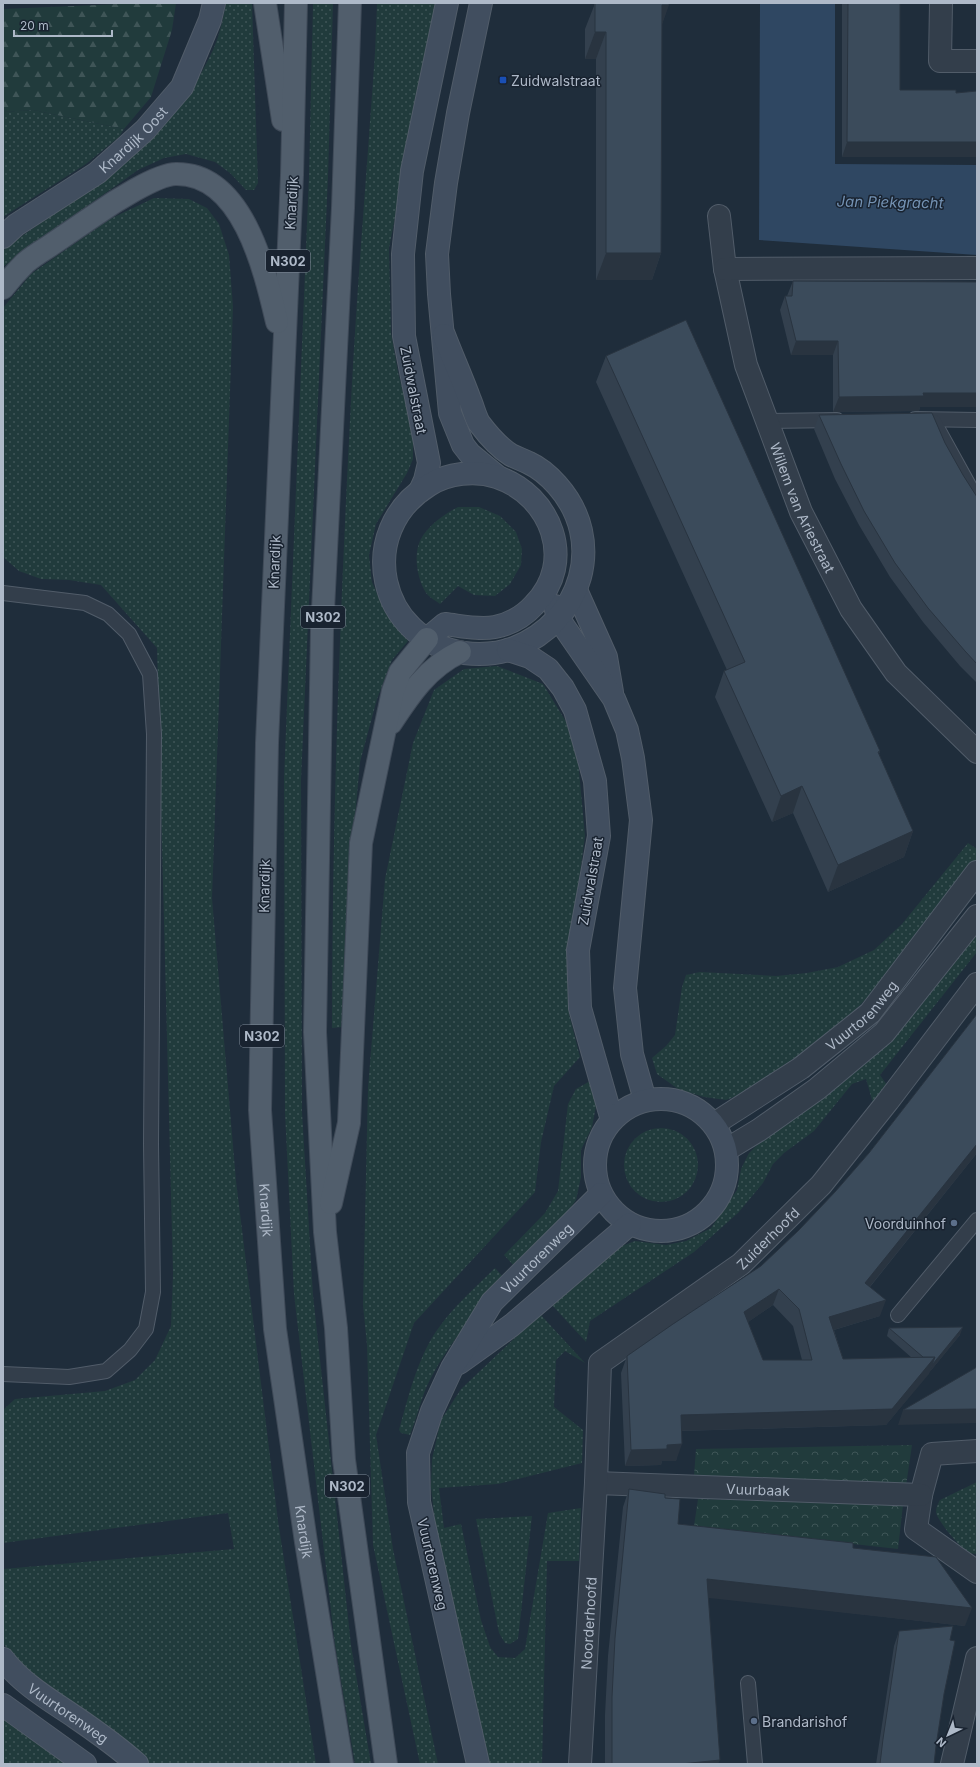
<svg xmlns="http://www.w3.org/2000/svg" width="980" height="1767" font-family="Inter,sans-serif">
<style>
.grass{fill:url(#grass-dots)}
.forest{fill:url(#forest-firs)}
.park{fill:url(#park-crowns)}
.water{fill:#2f4762}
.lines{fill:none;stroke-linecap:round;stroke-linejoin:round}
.lane-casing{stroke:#515c69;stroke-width:16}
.street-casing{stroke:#515c69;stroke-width:24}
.secondary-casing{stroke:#515c69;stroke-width:24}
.primary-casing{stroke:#3f4a58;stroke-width:24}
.lane{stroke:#333e4b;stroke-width:14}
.street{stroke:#333e4b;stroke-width:22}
.secondary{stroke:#414e5f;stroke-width:22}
.primary{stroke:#515e6c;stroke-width:22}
.wall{fill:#33404e;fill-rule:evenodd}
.shaded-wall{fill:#293440}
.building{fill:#3b4b5b;stroke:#293440;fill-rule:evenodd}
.transit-dot{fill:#1a4fb4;stroke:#192330;stroke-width:1.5}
.service-dot{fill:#5c6f8a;stroke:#192330;stroke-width:1.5}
.labels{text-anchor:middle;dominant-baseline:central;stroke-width:3;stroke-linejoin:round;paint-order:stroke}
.shield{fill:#192330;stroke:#818c9a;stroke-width:1}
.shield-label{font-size:13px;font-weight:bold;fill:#aeb9c8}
.poi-label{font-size:14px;fill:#aeb9c8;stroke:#192330;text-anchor:start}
.street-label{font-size:14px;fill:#aeb9c8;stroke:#192330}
.water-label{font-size:15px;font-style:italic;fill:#7391b2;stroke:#192330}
</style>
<defs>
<pattern id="grass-dots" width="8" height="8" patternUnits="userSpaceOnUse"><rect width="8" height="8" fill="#213b3c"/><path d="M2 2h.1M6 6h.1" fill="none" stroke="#3f5557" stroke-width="1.8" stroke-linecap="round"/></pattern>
<pattern id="forest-firs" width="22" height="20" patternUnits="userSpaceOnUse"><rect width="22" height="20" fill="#213b3c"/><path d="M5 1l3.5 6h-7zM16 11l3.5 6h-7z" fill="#3f5557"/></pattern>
<pattern id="park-crowns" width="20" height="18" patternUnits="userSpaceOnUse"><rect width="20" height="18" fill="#213b3c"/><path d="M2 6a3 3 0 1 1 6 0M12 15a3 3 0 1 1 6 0" fill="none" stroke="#3f5557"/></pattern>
</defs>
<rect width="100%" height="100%" fill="#1f2d3b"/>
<g class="grass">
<path d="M226 3H252L258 183 254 190H246L230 173 215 162 186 154 164 158 138 170 21 253 3 267V251L7 247C81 193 162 151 205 66 211 55 217 42 220 30 223 21 224 12 226 3Z"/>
<path d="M313 3H333L328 177 301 780 302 1112 313 1295 351 1645 371 1764H355L335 1645 294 1294 285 1113 284 778 309 176Z"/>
<path d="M377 3H437L389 248 391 333 398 372 413 433V459L407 473 376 524 369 555 372 582 386 614 408 641 392 660 377 699 360 762 348 894 342 1027 332 1028C332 819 340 610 351 401 357 285 367 169 375 53Z"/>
<path d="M33 110 124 129 119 137 86 164 3 217V112Z"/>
<path d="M154 198 189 199 207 208 219 224 229 255 233 307 212 898 236 1181 278 1521 316 1764H147L16 1663 3 1643V1569L234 1549 228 1513 3 1543V1410L15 1399 105 1391 135 1380 155 1360 171 1326 173 1273 157 648 101 585 69 580 41 579 19 571 3 557V308L31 274 110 219Z"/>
<path d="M458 507H479L500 516 516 532 522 549 521 565 510 584 495 596 474 595 458 586 440 604C436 601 429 597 426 593 416 576 412 550 424 534 433 522 445 514 458 507Z"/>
<path d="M497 666 543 684 576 738 585 836 568 962 569 1014 580 1057 554 1086 541 1142 535 1192 414 1323 376 1435 393 1549 438 1764H420L373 1545 367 1345 363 1305 368 1088 385 879 413 743 434 690 464 669Z"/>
<path d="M968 843 977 849V861L886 978 839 1027 753 1090 726 1100 704 1097 678 1089 657 1074 652 1058 666 1046 675 1035 682 987 686 975 700 972 776 976 807 973 838 967 874 950 902 924Z"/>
<path d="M977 930V952L880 1075 887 1085 873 1103 866 1079 852 1084 814 1131 784 1153 773 1164 763 1183 738 1213 694 1252 590 1321 586 1342 551 1304 614 1249 635 1241 666 1245 686 1241 711 1228 737 1190 741 1169 749 1153 767 1135 842 1083 875 1051Z"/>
<path d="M592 1080 596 1106 592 1127 581 1150V1177L576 1200 562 1220 515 1267 504 1255 545 1213 558 1191 568 1104 576 1089Z"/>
<circle cx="661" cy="1165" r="37"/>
<path d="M495 1268 505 1279C475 1313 445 1347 426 1388 420 1403 416 1420 410 1435L401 1433 399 1430C409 1395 418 1355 440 1326 455 1305 477 1286 495 1268Z"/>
<path d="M540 1314 585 1363 565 1351 556 1360 554 1407 583 1430 582 1463 498 1484 439 1488 444 1528 461 1524 481 1620 490 1647 498 1657 515 1658 525 1649 548 1513 581 1508 579 1561H547L542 1764H490L436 1531 431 1487 432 1459 441 1420 461 1389Z"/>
<path d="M977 1482V1554C973 1554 969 1553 965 1550 958 1545 937 1520 936 1512 936 1507 938 1504 940 1500Z"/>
<path d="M532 1516 518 1639 510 1644 505 1643 499 1633 476 1519Z"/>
<path d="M3 1718 69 1764H3Z"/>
</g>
<path class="forest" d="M142 3H176L172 30 151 97 124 129 33 110 3 112V9Z"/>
<g class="park">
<path d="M912 1445 906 1486 694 1476 696 1449Z"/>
<path d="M698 1499 903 1505 898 1549 694 1526Z"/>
</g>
<path class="water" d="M760 3H835V164L977 165V255L759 240Z"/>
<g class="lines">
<defs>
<g id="lane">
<path d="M915 419 977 420"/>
<path d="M768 421 837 420"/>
<path d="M934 422 977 500"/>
<path d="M3 593 85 603 108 614 129 634 150 674 154 734 151 1144 153 1292 146 1329 130 1350 106 1371 69 1377 3 1374"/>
<path d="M898 1315 977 1220"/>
<path d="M748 1683 755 1764"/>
</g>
<g id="street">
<path d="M941 3 940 61H977"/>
<path id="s1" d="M719 216 725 269 746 365 801 512 851 609 896 673 977 752"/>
<path d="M725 269 977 268"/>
<path id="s2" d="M714 1124 801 1068 870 1013 977 872"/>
<path d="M726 1150 759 1130 817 1089 884 1033 977 916"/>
<path d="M977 1451 932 1454 921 1495 916 1529 977 1572"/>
<path id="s3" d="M596 1483 921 1495"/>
<path id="s4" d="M580 1764 596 1483 600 1363 741 1264 821 1185 888 1101 977 984"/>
<path d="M952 1764 977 1658"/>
</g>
<g id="secondary">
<path d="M481 3 458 113 446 183 437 254 439 294 450 413 463 445 470 454 498 477"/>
<path id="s5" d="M3 237 16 225 97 173 145 130 182 87 210 20 214 3"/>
<path d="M420 491 425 480 429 463 404 336 403 254 412 171 447 3"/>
<path d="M576 590 606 657 612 692"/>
<path d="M555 606 558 618 614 699 627 730 633 758 641 820 625 988 632 1054 645 1100"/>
<path d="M427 639 445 624C462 626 479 630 495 627 510 624 524 616 534 605 577 562 551 495 497 477 475 470 448 473 429 485 354 531 378 640 464 653 481 655 498 654 514 648 582 622 607 541 557 485 549 476 540 468 529 463 523 460 517 458 511 455 498 447 488 435 479 423 475 416 473 407 470 400 462 378 452 356 444 335"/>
<path d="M508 650 530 657 548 669 563 688 575 710 595 781 599 836 578 950 580 1008 612 1120"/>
<circle cx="661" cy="1165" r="66"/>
<path d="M459 1363 512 1325 630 1224"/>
<path id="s6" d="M3 1659C22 1684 50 1700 75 1717 97 1732 118 1747 137 1764"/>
<path d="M3 1705 85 1764"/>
<path id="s7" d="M478 1764 419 1502 418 1453 432 1411 452 1368 492 1302 601 1194"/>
</g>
<g id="primary">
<path d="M265 3 283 120"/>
<path id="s8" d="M296 3 292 175 267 743 260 1110 275 1329 306 1542 342 1764"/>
<path d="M350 3 343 208 322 630 315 1032 325 1232 336 1328 344 1460 386 1764"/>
<path d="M3 288C10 279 17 271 25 263 32 257 40 252 48 247 64 236 79 226 95 215 112 203 157 174 176 174 243 173 265 271 277 322"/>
<path d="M391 723C410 694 428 667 460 652"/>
<path d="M331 1203 349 1123 361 843 393 691 400 672 427 639"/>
</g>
</defs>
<use href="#lane" class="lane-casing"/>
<use href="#street" class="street-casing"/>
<use href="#secondary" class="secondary-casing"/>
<use href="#primary" class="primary-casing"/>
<use href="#lane" class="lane"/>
<use href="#street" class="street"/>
<use href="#secondary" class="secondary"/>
<use href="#primary" class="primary"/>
</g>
<g class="wall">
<path d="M594 3H669L662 24 661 253 652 280H596V59H585V29L594 6Z"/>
<path d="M842 3H900V90L956 93 977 91V157H842Z"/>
<path d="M793 281 977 282V407H920L919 411 833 412V355H791L780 310 785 296H787Z"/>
<path d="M606 356 880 751 879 754 913 831 904 857 828 892 793 813 772 822 715 697 724 671 727 670 596 382Z"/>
<path d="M819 415 945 443 963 475 977 497V683L960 666 923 622 890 577 859 525 835 479 814 429Z"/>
<path d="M977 1014V1153L870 1287 880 1316 834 1330 843 1359 912 1358 887 1336 889 1328 960 1335 886 1425 682 1431 676 1461H662L661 1465 625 1466 621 1373 627 1356 761 1266 799 1230 835 1192 869 1153ZM773 1305 793 1326 802 1360H763L748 1322Z"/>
<path d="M629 1489 665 1498 678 1524 853 1548 965 1626 708 1597 718 1764H605V1715L608 1656 623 1507Z"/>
<path d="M899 1631 950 1640 944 1694 936 1746 934 1764H876L894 1646Z"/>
</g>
<g class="shaded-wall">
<path d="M662 5H669L659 33Z"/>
<path d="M595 32H606L596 59H585Z"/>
<path d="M847 142H977V157H842Z"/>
<path d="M606 253H661L652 280H596Z"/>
<path d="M796 341H838L833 355H791Z"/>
<path d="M923 393H977V407H920L919 411 833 412 839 397Z"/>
<path d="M802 786 793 813 772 822 781 796Z"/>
<path d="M913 831 904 857 828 892 838 865Z"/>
<path d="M977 1144V1153L859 1300 865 1283Z"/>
<path d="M779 1289 773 1305 738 1329 744 1312Z"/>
<path d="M886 1300 880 1316 823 1333 829 1317Z"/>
<path d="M963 1327 960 1335 929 1373 932 1365Z"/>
<path d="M935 1357 929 1374 886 1425 675 1431 681 1415Z"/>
<path d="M977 1409V1423L898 1425 903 1410Z"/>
<path d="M682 1444 676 1461H662L661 1465 625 1466 631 1450 667 1445Z"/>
<path d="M707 1579 972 1608 965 1626 700 1597Z"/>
<path d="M720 1760 718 1764H681Z"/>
</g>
<g class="building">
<path d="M595 3H669V5H662L661 253H606V32H595Z"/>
<path d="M848 3H900V90H956V93L977 91V142H847Z"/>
<path d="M793 281 977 282V393H923L924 396 839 397 838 341H796L785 296H792Z"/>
<path d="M686 320 880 751 878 752 913 831 838 865 802 786 781 796 724 671 745 662 606 356Z"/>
<path d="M932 413 945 443 963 475 977 497V664L965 651 928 608 895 563 864 511 841 464 819 415Z"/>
<path d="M977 1014V1144L865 1283 886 1300 829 1317 843 1359 935 1357 892 1409 681 1415 682 1444 667 1445V1449L631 1450 627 1356 673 1324 761 1266 799 1230 835 1192 869 1153ZM779 1289 799 1309 812 1360H763L744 1312Z"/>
<path d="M963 1327 932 1365 935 1357H923L889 1328Z"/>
<path d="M977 1367V1409L903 1410Z"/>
<path d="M629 1489 665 1494V1498L680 1499 678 1524 853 1543V1548L936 1557 972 1608 707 1579 720 1760 681 1764H612V1697L615 1638Z"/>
<path d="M953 1626 950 1640 955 1641 944 1694 936 1746 934 1764H880L883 1739 899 1631Z"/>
</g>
<rect class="transit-dot" x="499" y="76" width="8" height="8" rx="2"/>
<g class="service-dot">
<circle cx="954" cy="1223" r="4"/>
<circle cx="754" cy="1721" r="4"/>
</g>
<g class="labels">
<g class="shield">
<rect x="266" y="250" width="44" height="22" rx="3"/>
<rect x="301" y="606" width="44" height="22" rx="3"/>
<rect x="240" y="1025" width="44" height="22" rx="3"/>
<rect x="325" y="1475" width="44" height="22" rx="3"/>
</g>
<g class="shield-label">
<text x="288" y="261">N302</text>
<text x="323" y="617">N302</text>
<text x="262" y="1036">N302</text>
<text x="347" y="1486">N302</text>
</g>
<g class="poi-label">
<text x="511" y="80">Zuidwalstraat</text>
<text x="946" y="1223" text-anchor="end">Voorduinhof</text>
<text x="762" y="1721">Brandarishof</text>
</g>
<g class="street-label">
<text stroke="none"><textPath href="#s5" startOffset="163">Knardijk Oost</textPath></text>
<text transform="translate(291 203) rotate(-87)">Knardijk</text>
<text transform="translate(414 390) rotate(79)">Zuidwalstraat</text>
<text stroke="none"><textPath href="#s1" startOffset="305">Willem van Ariestraat</textPath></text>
<text transform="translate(274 562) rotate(-88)">Knardijk</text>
<text transform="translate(590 881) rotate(-80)">Zuidwalstraat</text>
<text transform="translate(264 886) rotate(-89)">Knardijk</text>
<text stroke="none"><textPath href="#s2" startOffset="184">Vuurtorenweg</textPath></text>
<text stroke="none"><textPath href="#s8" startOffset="1208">Knardijk</textPath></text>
<text stroke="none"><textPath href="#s4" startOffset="611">Zuiderhoofd</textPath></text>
<text stroke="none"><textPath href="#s7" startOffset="549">Vuurtorenweg</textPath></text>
<text stroke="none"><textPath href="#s3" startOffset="162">Vuurbaak</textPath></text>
<text stroke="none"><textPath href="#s8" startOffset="1532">Knardijk</textPath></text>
<text transform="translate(433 1564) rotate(77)">Vuurtorenweg</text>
<text stroke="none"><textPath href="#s4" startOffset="141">Noorderhoofd</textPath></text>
<text stroke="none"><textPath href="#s6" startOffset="85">Vuurtorenweg</textPath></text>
</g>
<g class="water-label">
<text transform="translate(890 202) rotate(1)">Jan Piekgracht</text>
</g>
</g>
<rect width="980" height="1767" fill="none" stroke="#aeb9c8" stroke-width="8"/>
<g transform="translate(948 1735) rotate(223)" stroke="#192330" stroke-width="3" paint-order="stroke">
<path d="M0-3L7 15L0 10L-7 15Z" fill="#aeb9c8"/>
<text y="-6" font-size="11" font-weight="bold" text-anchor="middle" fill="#aeb9c8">N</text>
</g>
<path d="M14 30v6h98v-6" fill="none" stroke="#aeb9c8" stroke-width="2"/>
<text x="20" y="30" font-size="12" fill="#aeb9c8" stroke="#192330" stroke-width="3" paint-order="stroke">20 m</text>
</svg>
